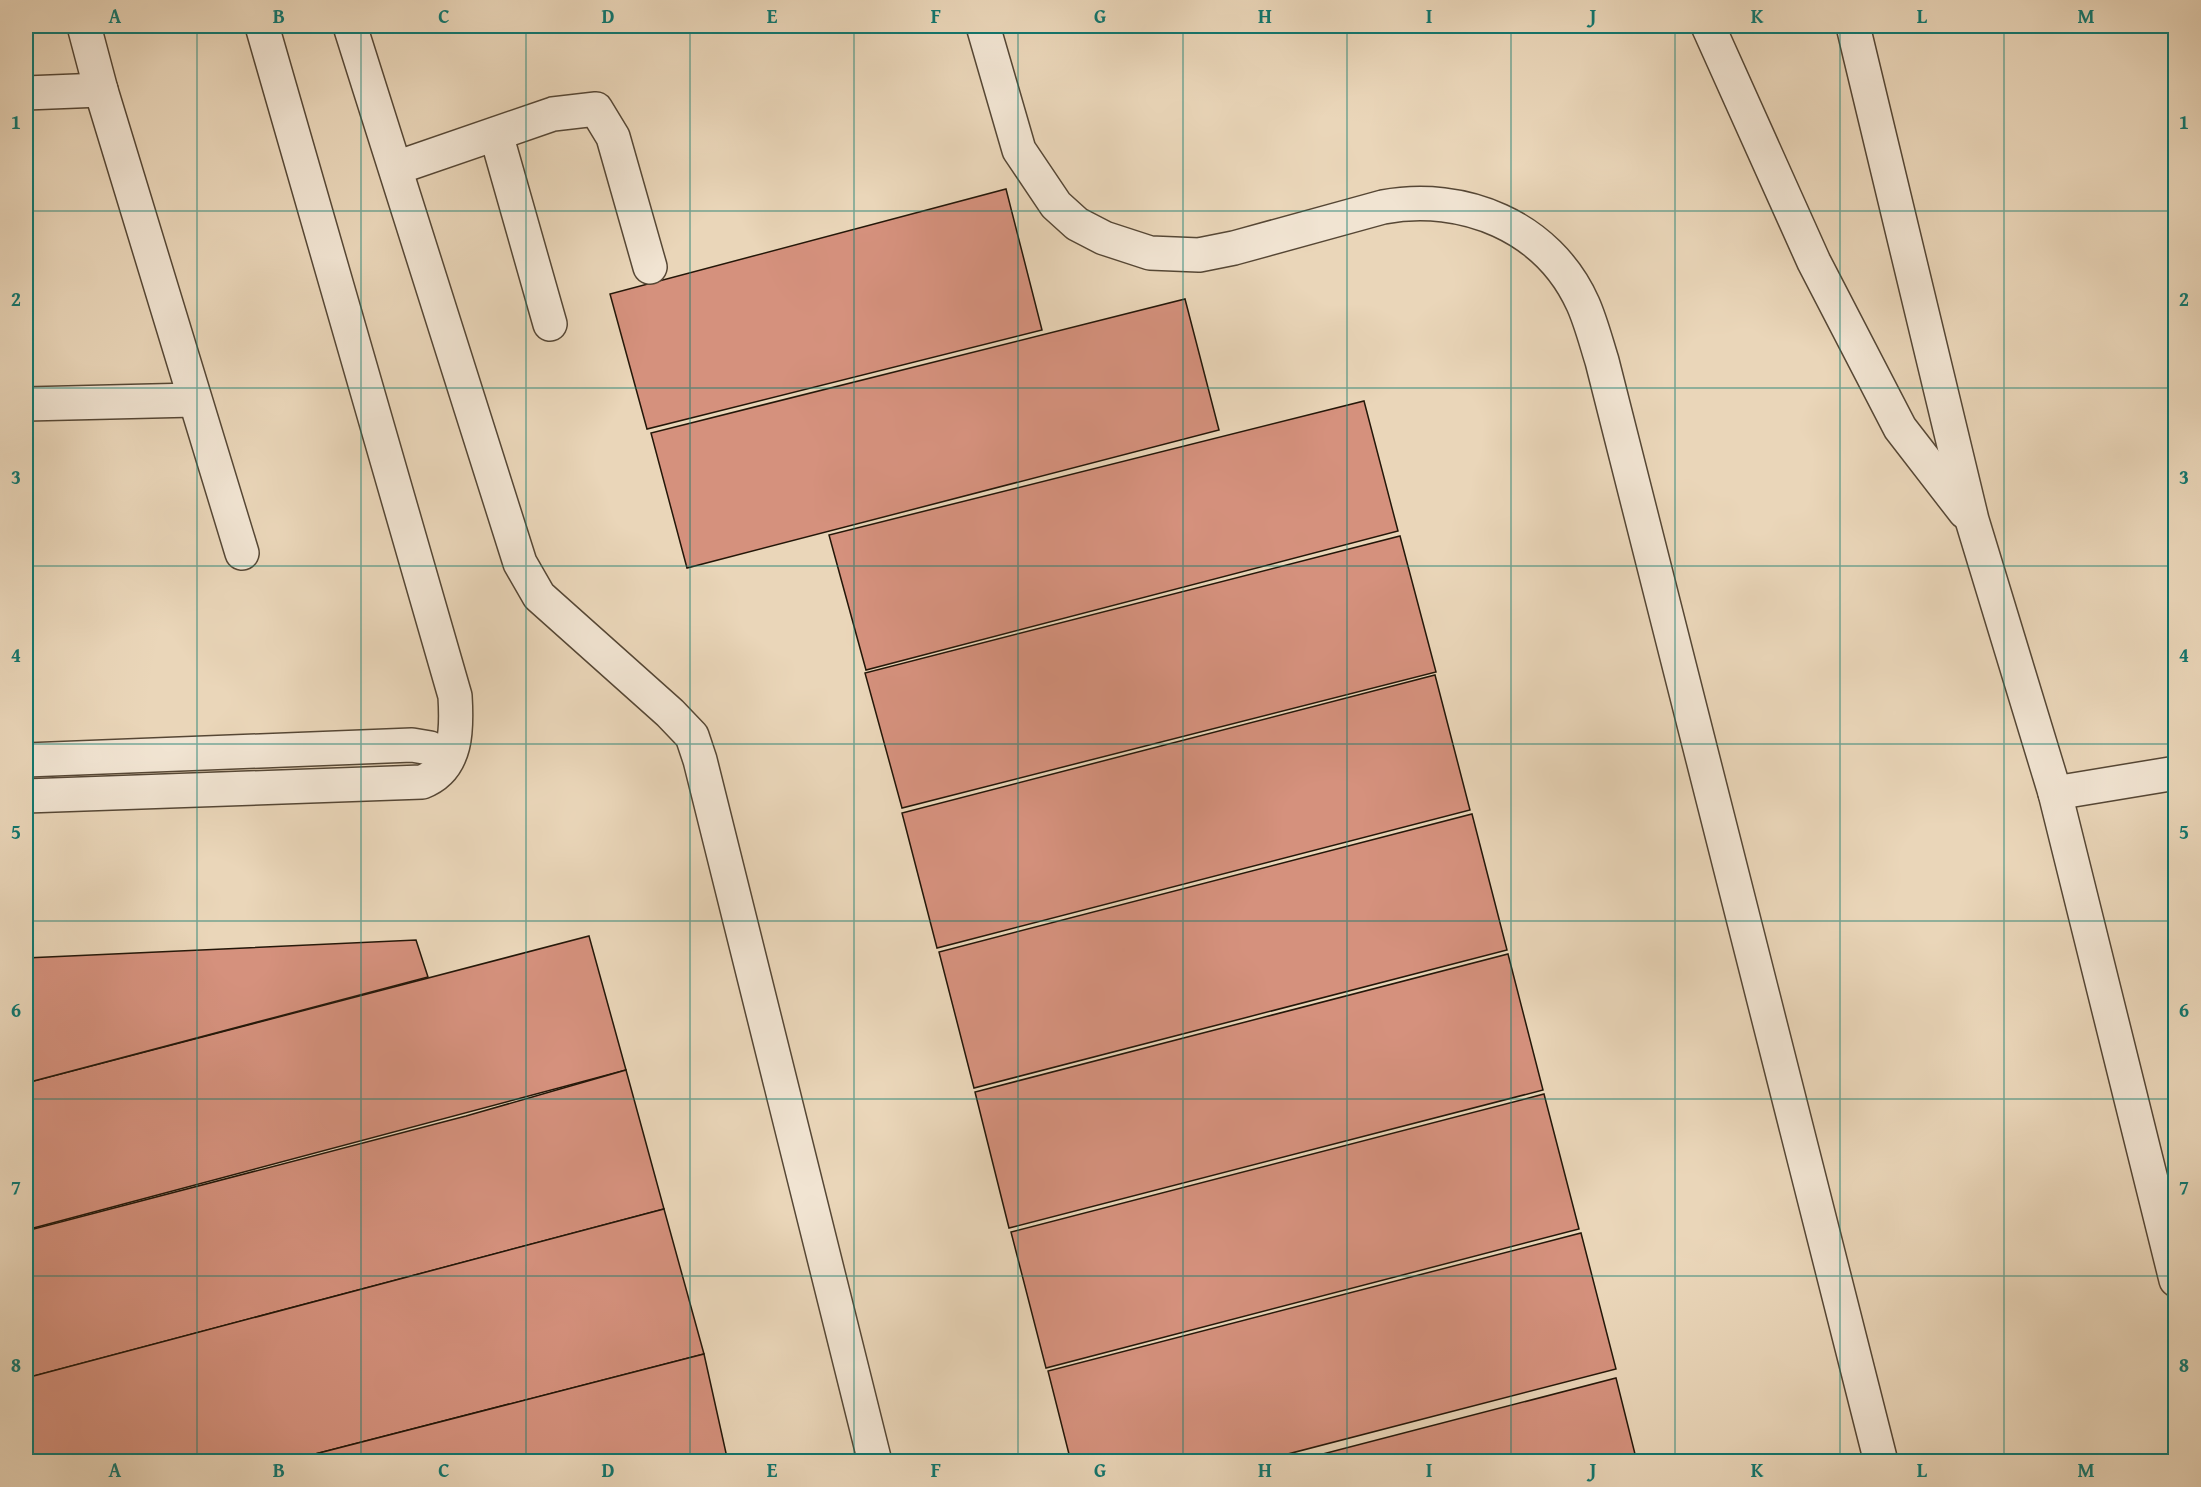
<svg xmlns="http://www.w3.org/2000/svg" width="2201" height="1487" font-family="'Gentium Book Plus',serif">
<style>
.building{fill:#d5917d;stroke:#241709;stroke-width:1.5}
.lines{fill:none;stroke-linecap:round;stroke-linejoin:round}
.minor-casing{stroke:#564735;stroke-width:36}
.minor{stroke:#f1e4d2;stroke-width:33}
.grid{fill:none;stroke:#0f766e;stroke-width:1.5;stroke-opacity:0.55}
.neatline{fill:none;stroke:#0f766e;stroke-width:2}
.grid-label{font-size:20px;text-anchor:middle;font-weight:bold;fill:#0f766e}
</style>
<rect width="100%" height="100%" fill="#ead6b9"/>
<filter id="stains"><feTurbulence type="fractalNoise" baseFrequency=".00333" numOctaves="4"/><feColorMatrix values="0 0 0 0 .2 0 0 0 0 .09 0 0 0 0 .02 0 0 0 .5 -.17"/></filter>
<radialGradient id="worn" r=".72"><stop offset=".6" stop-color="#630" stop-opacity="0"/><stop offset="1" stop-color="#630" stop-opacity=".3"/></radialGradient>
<g class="building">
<path d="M1006 189 1042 330 647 429 610 294Z"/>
<path d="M1185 299 1219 430 687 568 651 433Z"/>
<path d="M1364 401 1398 531 866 670 829 535Z"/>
<path d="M1400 536 1436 672 902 808 865 673Z"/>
<path d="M1435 675 1470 810 937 948 902 813Z"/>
<path d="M1472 814 1507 950 974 1088 939 952Z"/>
<path d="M589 936 626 1070 26 1230V1083Z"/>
<path d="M416 940 428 977 26 1083V958Z"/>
<path d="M1508 954 1543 1090 1009 1228 975 1092Z"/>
<path d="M626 1070 664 1209 26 1378V1231L466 1116Z"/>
<path d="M1544 1094 1579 1229 1046 1368 1011 1232Z"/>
<path d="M664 1209 704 1354 284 1462H26V1378Z"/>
<path d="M1581 1233 1616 1369 1257 1462H1071L1048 1371Z"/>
<path d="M704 1354 728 1462H284Z"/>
<path d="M1616 1378 1637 1462H1292Z"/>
</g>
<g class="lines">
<defs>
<g id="minor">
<path d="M84 26 101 90 242 553"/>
<path d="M350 26 520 563 539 596 670 713 692 736 700 760 875 1462"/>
<path d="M983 26 1019 150 1056 205 1077 224 1104 238 1150 253 1199 255 1234 248 1383 207C1463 192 1548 226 1583 304 1591 322 1596 342 1602 361L1881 1462"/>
<path d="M1708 26 1814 262 1900 428 1965 512"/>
<path d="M1853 26 1972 520 2055 793 2176 1280"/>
<path d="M26 93 101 90"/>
<path d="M496 134 550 324"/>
<path d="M396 168 553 114 596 109 613 137 650 267"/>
<path d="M26 404 194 400"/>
<path d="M26 760 412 745 430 748 448 757"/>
<path d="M2055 793 2176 773"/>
<path d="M26 796 422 782C458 768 457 728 455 696L262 26"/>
</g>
</defs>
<use href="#minor" class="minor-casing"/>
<use href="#minor" class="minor"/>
</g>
<path class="grid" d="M197 26V1462M361 26V1462M526 26V1462M690 26V1462M854 26V1462M1018 26V1462M1183 26V1462M1347 26V1462M1511 26V1462M1675 26V1462M1840 26V1462M2004 26V1462M26 211H2176M26 388H2176M26 566H2176M26 744H2176M26 921H2176M26 1099H2176M26 1276H2176"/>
<rect width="2201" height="1487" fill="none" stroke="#ead6b9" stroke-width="66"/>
<rect x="33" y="33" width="2135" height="1421" class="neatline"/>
<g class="grid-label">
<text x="115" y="23">A</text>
<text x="279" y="23">B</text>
<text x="444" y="23">C</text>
<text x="608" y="23">D</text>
<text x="772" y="23">E</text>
<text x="936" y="23">F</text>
<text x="1100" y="23">G</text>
<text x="1265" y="23">H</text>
<text x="1429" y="23">I</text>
<text x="1593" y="23">J</text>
<text x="1757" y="23">K</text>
<text x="1922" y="23">L</text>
<text x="2086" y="23">M</text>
<text x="16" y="129">1</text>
<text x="2184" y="129">1</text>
<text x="16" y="306">2</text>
<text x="2184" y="306">2</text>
<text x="16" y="484">3</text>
<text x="2184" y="484">3</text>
<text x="16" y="662">4</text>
<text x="2184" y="662">4</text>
<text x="16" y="839">5</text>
<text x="2184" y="839">5</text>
<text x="16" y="1017">6</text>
<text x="2184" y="1017">6</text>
<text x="16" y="1194">7</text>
<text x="2184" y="1194">7</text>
<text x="16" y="1372">8</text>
<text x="2184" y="1372">8</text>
<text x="115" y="1477">A</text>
<text x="279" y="1477">B</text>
<text x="444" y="1477">C</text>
<text x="608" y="1477">D</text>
<text x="772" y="1477">E</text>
<text x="936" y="1477">F</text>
<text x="1100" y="1477">G</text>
<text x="1265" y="1477">H</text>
<text x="1429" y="1477">I</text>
<text x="1593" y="1477">J</text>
<text x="1757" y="1477">K</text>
<text x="1922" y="1477">L</text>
<text x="2086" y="1477">M</text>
</g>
<rect width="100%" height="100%" filter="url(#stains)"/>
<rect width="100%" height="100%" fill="url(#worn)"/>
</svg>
